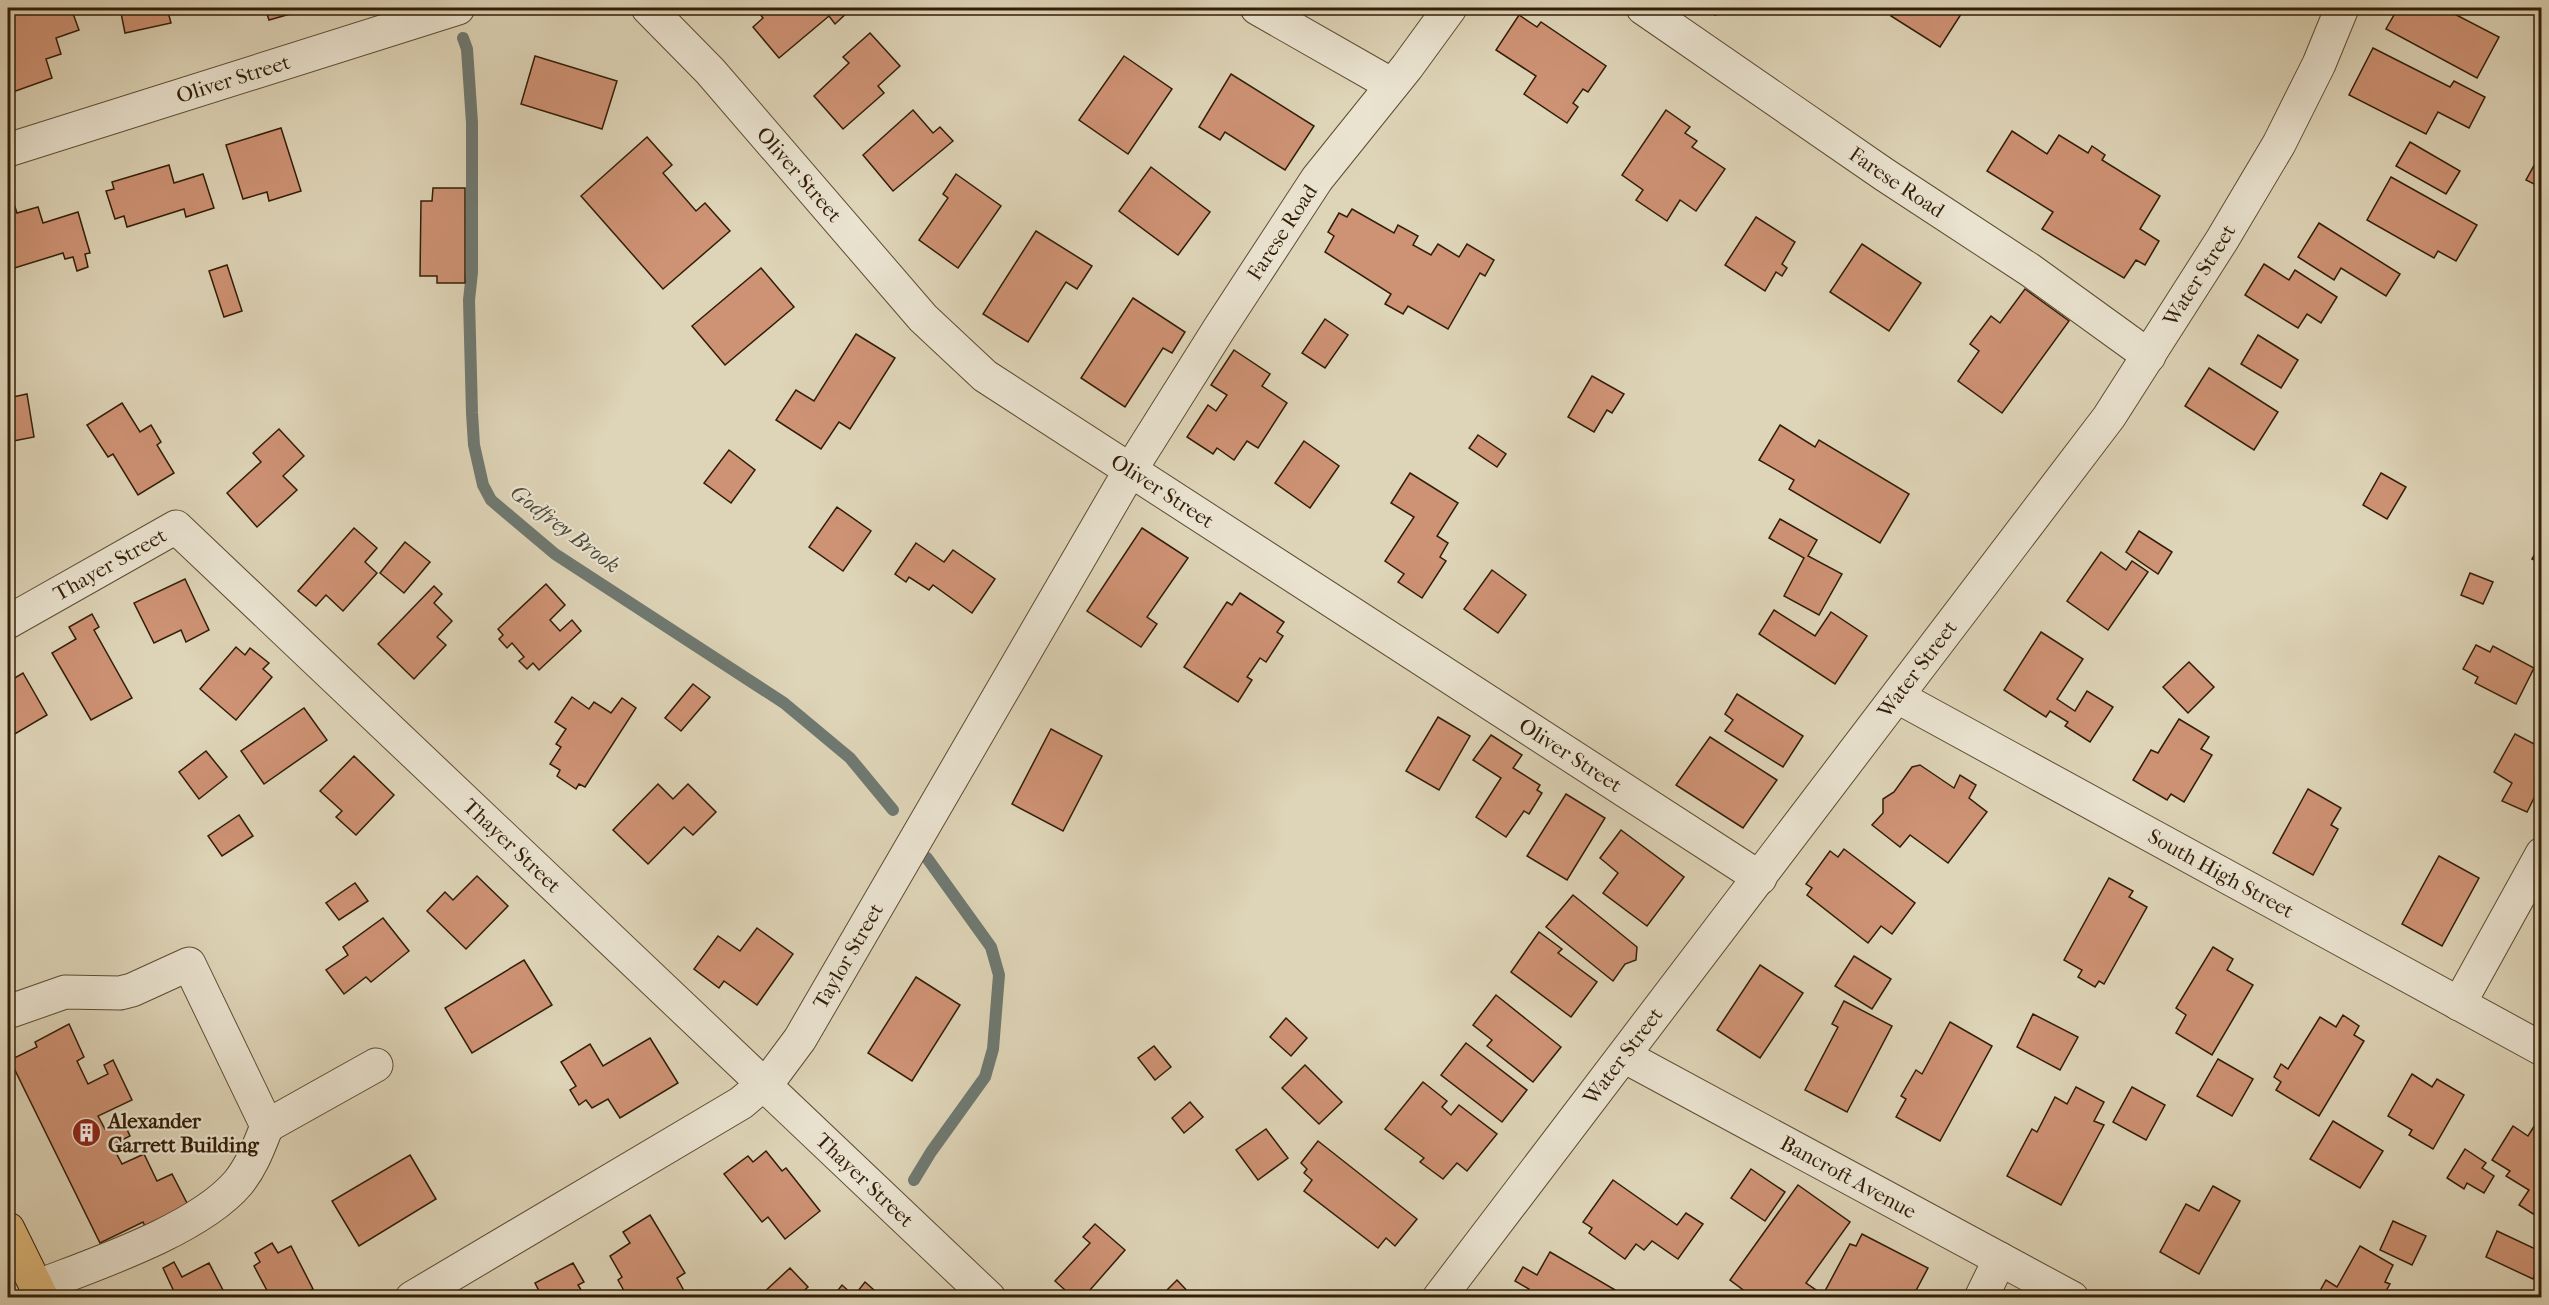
<svg xmlns="http://www.w3.org/2000/svg" width="2549" height="1305" font-family="'IM FELL French Canon',serif">
<style>
.lines{fill:none;stroke-linecap:round;stroke-linejoin:round}
.stream{stroke:#6f7971;stroke-width:12}
.building{fill:#ce9274;stroke:#321e07;stroke-width:1.5}
.minor-casing{stroke:#5d4c33;stroke-width:35}
.major-casing{stroke:#321e07;stroke-width:35}
.minor{stroke:#eae3d0;stroke-width:33}
.major{stroke:#dfba7c;stroke-width:33}
.labels{text-anchor:middle;dominant-baseline:central;stroke-width:4.5;stroke-linejoin:round;paint-order:stroke}
.street-label{font-size:21px;fill:#321e07;stroke:#eae3d0}
.poi-label{font-size:21px;font-weight:bold;fill:#321e07;stroke:#eae3d0;text-anchor:start}
.water-label{font-size:22px;font-style:italic;fill:#504c3c;stroke:#eae3d0}
</style>
<rect width="100%" height="100%" fill="#ded4b7"/>
<filter id="stains"><feTurbulence type="fractalNoise" baseFrequency=".00333" numOctaves="4"/><feColorMatrix values="0 0 0 0 .2 0 0 0 0 .09 0 0 0 0 .02 0 0 0 .5 -.17"/></filter>
<radialGradient id="worn" r=".72"><stop offset=".6" stop-color="#630" stop-opacity="0"/><stop offset="1" stop-color="#630" stop-opacity=".3"/></radialGradient>
<g class="lines">
<g class="stream">
<path d="M463 38 467 49 472 123V272L469 300 472 413 474 445 483 485 491 500 555 554 784 703 850 758 893 810"/>
<path d="M914 1180 931 1152 985 1077 993 1049 999 975 991 947 927 858"/>
</g>
</g>
<g class="building">
<path d="M8 8H71L79 30 56 38 61 54 46 59 52 78 10 93 8 86Z"/>
<path d="M120 8H167L171 23 125 33Z"/>
<path d="M265 8H311L269 20Z"/>
<path d="M767 8H846L849 11 835 24 829 16 779 58 753 27 763 18 759 13Z"/>
<path d="M1712 8H1733L1734 9 1715 15Z"/>
<path d="M1897 8H1965L1940 47 1891 16Z"/>
<path d="M2398 8H2443L2499 37 2477 78 2386 29Z"/>
<path d="M1519 15 1537 27 1541 22 1606 66 1588 92 1583 89 1573 103 1578 107 1567 123 1524 94 1536 76 1496 50Z"/>
<path d="M870 33 900 66 878 86 884 93 843 129 814 96 849 63 843 57Z"/>
<path d="M2373 48 2450 87 2454 81 2485 97 2469 128 2438 112 2426 134 2349 95Z"/>
<path d="M535 56 617 81 602 129 521 104Z"/>
<path d="M1124 56 1172 89 1128 154 1079 120Z"/>
<path d="M1231 74 1314 126 1285 170 1225 132 1220 140 1199 127Z"/>
<path d="M913 110 933 133 940 127 953 141 893 191 863 155Z"/>
<path d="M1666 110 1690 127 1685 133 1697 141 1692 147 1725 169 1696 211 1680 200 1667 221 1636 200 1643 190 1622 175Z"/>
<path d="M281 128 301 191 269 201 267 192 243 199 226 145Z"/>
<path d="M2012 131 2047 154 2059 135 2088 153 2092 146 2105 155 2102 160 2160 196 2140 229 2159 241 2145 265 2136 260 2124 278 2042 229 2053 212 1987 171Z"/>
<path d="M647 137 672 165 663 173 696 211 705 203 730 231 663 289 581 196Z"/>
<path d="M2410 142 2460 171 2446 194 2396 166Z"/>
<path d="M2542 151V188L2526 180Z"/>
<path d="M169 165 174 183 203 174 214 208 186 217 184 209 127 227 124 216 115 219 106 191 114 189 112 182Z"/>
<path d="M1151 167 1210 212 1178 255 1119 211Z"/>
<path d="M956 174 1001 206 958 268 919 240 948 198 943 194Z"/>
<path d="M2391 177 2477 225 2456 261 2438 251 2434 258 2367 220Z"/>
<path d="M433 188H465V283H437V276H420L421 201H432Z"/>
<path d="M14 204 17 213 38 207 43 223 78 212 90 253 85 254 88 267 77 271 73 257 65 259 63 253 8 270V206Z"/>
<path d="M1352 209 1394 233 1398 225 1418 236 1413 245 1431 255 1438 244 1459 257 1467 244 1494 260 1485 276 1480 273 1448 329 1408 306 1403 314 1385 304 1391 294 1325 252 1334 236 1328 232 1339 213 1347 217Z"/>
<path d="M1756 217 1795 242 1782 264 1787 268 1782 276 1776 272 1765 291 1725 265Z"/>
<path d="M2319 223 2400 274 2386 296 2341 268 2334 280 2298 257Z"/>
<path d="M1036 231 1092 266 1077 289 1066 282 1028 342 983 314Z"/>
<path d="M1862 244 1921 283 1889 331 1830 292Z"/>
<path d="M2264 264 2289 280 2295 270 2337 297 2321 323 2307 314 2298 328 2245 295Z"/>
<path d="M227 265 242 311 224 317 209 271Z"/>
<path d="M761 268 794 307 725 365 692 326Z"/>
<path d="M2025 289 2069 321 2002 413 1958 381 1979 351 1970 344 1991 316 2000 323Z"/>
<path d="M1133 298 1185 332 1172 353 1163 348 1125 407 1081 378Z"/>
<path d="M1325 319 1348 335 1325 368 1302 353Z"/>
<path d="M856 334 895 358 850 429 839 422 821 449 776 420 796 390 814 401Z"/>
<path d="M2258 335 2298 360 2281 388 2241 364Z"/>
<path d="M1234 350 1270 374 1262 386 1287 403 1258 448 1247 441 1234 460 1217 448 1213 454 1187 437 1208 405 1216 411 1227 395 1211 385Z"/>
<path d="M2209 368 2278 412 2254 450 2185 406Z"/>
<path d="M1592 376 1624 394 1612 413 1607 410 1594 432 1568 417Z"/>
<path d="M27 394 34 437 8 442V398Z"/>
<path d="M122 403 140 432 151 425 161 442 157 445 174 473 138 495 113 454 108 457 87 425Z"/>
<path d="M1780 425 1815 447 1819 440 1909 494 1880 543 1789 489 1794 480 1759 460Z"/>
<path d="M279 429 304 456 283 476 297 490 257 527 227 493 261 462 253 453Z"/>
<path d="M1478 435 1506 454 1497 467 1469 448Z"/>
<path d="M1304 441 1339 466 1310 508 1275 483Z"/>
<path d="M729 450 755 470 731 503 704 483Z"/>
<path d="M1410 473 1458 503 1437 536 1448 543 1440 557 1446 561 1422 598 1398 582 1404 574 1385 561 1414 517 1391 503Z"/>
<path d="M2381 473 2406 487 2387 519 2363 505Z"/>
<path d="M837 507 871 531 843 571 809 547Z"/>
<path d="M1780 519 1817 540 1808 556 1842 574 1819 615 1784 596 1804 558 1769 538Z"/>
<path d="M354 528 377 548 365 562 377 573 343 611 326 595 316 606 298 591Z"/>
<path d="M1142 528 1188 558 1147 617 1157 624 1141 647 1087 611Z"/>
<path d="M2139 531 2172 552 2158 574 2126 552Z"/>
<path d="M405 542 430 562 404 593 380 573Z"/>
<path d="M916 543 944 562 953 550 995 579 972 613 933 585 929 590 909 577 906 582 895 574Z"/>
<path d="M2539 547 2542 549V564L2532 559Z"/>
<path d="M2101 552 2126 570 2132 561 2148 572 2108 630 2067 601Z"/>
<path d="M1492 570 1526 595 1498 633 1464 609Z"/>
<path d="M2470 573 2493 582 2483 604 2461 595Z"/>
<path d="M185 579 209 630 186 642 181 630 154 643 134 603Z"/>
<path d="M546 584 565 605 550 620 560 631 572 620 581 631 539 670 533 663 527 669 519 661 524 657 512 643 507 648 499 639 503 635 498 629Z"/>
<path d="M434 586 442 594 434 603 452 621 437 637 446 645 414 679 378 644Z"/>
<path d="M1240 593 1284 622 1277 632 1283 636 1266 662 1260 658 1247 677 1252 680 1238 702 1184 667 1227 602 1232 605Z"/>
<path d="M1774 610 1815 636 1831 612 1867 636 1835 684 1759 634Z"/>
<path d="M92 614 99 627 94 630 132 698 91 720 52 653 76 639 69 627Z"/>
<path d="M2041 632 2083 659 2057 699 2075 711 2087 691 2113 707 2090 742 2065 726 2068 722 2050 711 2046 717 2004 690Z"/>
<path d="M2476 645 2490 652 2493 646 2534 668 2516 704 2475 683 2478 677 2463 669Z"/>
<path d="M236 647 245 655 250 648 269 663 263 669 272 677 236 720 200 689Z"/>
<path d="M2189 662 2214 687 2188 713 2163 687Z"/>
<path d="M23 673 47 715 8 738V682Z"/>
<path d="M693 684 710 697 681 731 665 718Z"/>
<path d="M1737 694 1803 736 1783 767 1725 731 1733 720 1725 714Z"/>
<path d="M572 697 589 709 594 702 611 713 622 698 636 708 585 787 579 784 576 789 557 776 560 770 550 764 561 747 556 744 566 729 555 722Z"/>
<path d="M304 708 327 740 264 784 241 751Z"/>
<path d="M1438 717 1470 736 1439 790 1406 771Z"/>
<path d="M2179 719 2209 737 2201 749 2212 755 2184 802 2171 794 2167 800 2133 780 2151 750 2158 753Z"/>
<path d="M1051 729 1102 756 1063 831 1012 804Z"/>
<path d="M2515 734 2542 748V782L2527 812 2502 801 2512 783 2494 772Z"/>
<path d="M1491 735 1522 755 1513 768 1540 785 1537 790 1542 793 1529 814 1524 811 1506 837 1476 817 1501 778 1473 760Z"/>
<path d="M1710 737 1777 780 1743 828 1676 785Z"/>
<path d="M206 751 227 777 199 799 179 772Z"/>
<path d="M354 756 394 795 356 835 336 817 342 811 320 791Z"/>
<path d="M1920 765 1954 788 1960 775 1976 785 1969 798 1987 812 1948 863 1910 835 1900 847 1872 825 1883 813V799L1894 792 1912 767Z"/>
<path d="M658 784 673 799 688 784 716 812 693 835 684 827 648 864 613 830Z"/>
<path d="M2308 789 2341 808 2331 825 2338 829 2313 875 2273 853Z"/>
<path d="M1566 794 1605 818 1567 880 1527 856Z"/>
<path d="M239 815 253 836 222 856 208 836Z"/>
<path d="M1621 830 1684 877 1647 926 1603 893 1618 873 1600 858Z"/>
<path d="M1844 849 1915 903 1892 934 1881 926 1868 943 1807 895 1812 888 1806 884 1830 851 1838 857Z"/>
<path d="M2439 856 2479 878 2442 946 2402 924Z"/>
<path d="M477 876 508 906 466 949 427 911 445 892 453 900Z"/>
<path d="M2109 878 2133 891 2129 897 2147 907 2104 984 2099 981 2095 987 2078 977 2082 970 2064 960Z"/>
<path d="M355 883 368 901 339 920 326 903Z"/>
<path d="M1573 895 1637 947 1636 960 1625 964 1613 981 1546 927Z"/>
<path d="M383 918 409 951 371 982 366 977 344 994 326 970 348 955 343 947Z"/>
<path d="M757 928 793 954 757 1005 724 981 719 988 694 969 718 936 740 951Z"/>
<path d="M1539 932 1562 949 1558 953 1597 982 1571 1017 1511 972Z"/>
<path d="M2213 947 2233 959 2227 970 2253 985 2212 1055 2176 1033 2186 1015 2176 1008Z"/>
<path d="M1854 956 1891 979 1872 1009 1835 986Z"/>
<path d="M524 960 552 1005 472 1053 445 1008Z"/>
<path d="M1760 965 1803 993 1760 1058 1717 1030Z"/>
<path d="M916 977 960 1005 912 1081 868 1053Z"/>
<path d="M1496 995 1561 1047 1533 1082 1487 1046 1492 1040 1473 1025Z"/>
<path d="M1844 1001 1892 1026 1847 1112 1805 1090 1838 1027 1832 1024Z"/>
<path d="M2033 1014 2078 1037 2060 1070 2017 1047Z"/>
<path d="M2343 1015 2359 1026 2354 1035 2364 1041 2319 1116 2276 1090 2281 1082 2274 1077 2281 1064 2288 1069 2320 1017 2336 1027Z"/>
<path d="M1286 1018 1307 1038 1291 1056 1270 1037Z"/>
<path d="M1950 1022 1992 1046 1940 1141 1896 1117 1906 1099 1901 1096 1916 1070 1922 1074Z"/>
<path d="M69 1024 84 1057 77 1061 88 1084 108 1074 104 1065 113 1060 132 1100 98 1116 105 1129 123 1121 130 1136 112 1145 122 1164 144 1154 157 1181 172 1174 188 1205 147 1231 143 1222 100 1243 10 1060 37 1047 35 1042Z"/>
<path d="M650 1038 678 1083 620 1118 608 1099 592 1108 586 1100 579 1105 570 1090 576 1086 561 1062 590 1044 603 1066Z"/>
<path d="M1466 1043 1527 1090 1502 1122 1441 1075Z"/>
<path d="M1154 1046 1171 1067 1155 1080 1138 1058Z"/>
<path d="M2218 1059 2253 1079 2232 1116 2197 1096Z"/>
<path d="M1305 1065 1342 1102 1319 1124 1282 1088Z"/>
<path d="M2412 1074 2432 1087 2437 1079 2464 1095 2433 1149 2409 1135 2412 1130 2388 1116Z"/>
<path d="M1423 1082 1447 1101 1442 1107 1451 1115 1459 1105 1497 1134 1467 1171 1457 1163 1443 1179 1420 1162 1424 1158 1385 1129Z"/>
<path d="M2076 1087 2104 1102 2094 1121 2104 1125 2061 1205 2007 1176 2032 1129 2037 1132 2055 1097 2067 1104Z"/>
<path d="M2132 1087 2165 1105 2146 1140 2113 1122Z"/>
<path d="M1190 1102 1203 1117 1184 1133 1172 1118Z"/>
<path d="M2538 1120 2542 1122V1211L2538 1217 2519 1205 2529 1190 2506 1176 2510 1171 2492 1160 2513 1126 2528 1136Z"/>
<path d="M2333 1121 2383 1151 2360 1188 2310 1159Z"/>
<path d="M1266 1129 1288 1158 1258 1180 1236 1150Z"/>
<path d="M1318 1141 1417 1219 1395 1246 1386 1238 1378 1248 1304 1191 1312 1180 1304 1173 1307 1169 1301 1163Z"/>
<path d="M2465 1149 2486 1163 2482 1168 2494 1176 2484 1193 2467 1183 2464 1189 2447 1178Z"/>
<path d="M766 1151 782 1171 786 1168 820 1211 785 1239 768 1217 762 1222 724 1174 748 1156 753 1162Z"/>
<path d="M410 1155 436 1199 359 1246 332 1201Z"/>
<path d="M1751 1169 1785 1192 1765 1221 1731 1198Z"/>
<path d="M1613 1180 1677 1225 1686 1213 1703 1224 1678 1259 1652 1241 1644 1250 1636 1244 1625 1259 1589 1233 1592 1228 1583 1222Z"/>
<path d="M1798 1185 1850 1222 1806 1283 1822 1294 1819 1298H1754L1730 1280Z"/>
<path d="M2213 1186 2240 1201 2199 1274 2160 1252 2186 1204 2199 1211Z"/>
<path d="M650 1215 685 1273 677 1278 688 1298H628L618 1280 622 1277 610 1256 630 1243 623 1232Z"/>
<path d="M2393 1221 2426 1236 2412 1265 2380 1250Z"/>
<path d="M1095 1224 1125 1250 1083 1298H1074L1055 1281 1090 1243 1083 1237Z"/>
<path d="M2497 1231 2542 1252V1259L2533 1279 2486 1257Z"/>
<path d="M1862 1234 1928 1268 1912 1298H1837L1825 1291 1850 1244 1856 1246Z"/>
<path d="M272 1243 278 1253 291 1246 313 1289 297 1298H271L254 1266 260 1262 255 1253Z"/>
<path d="M2360 1246 2393 1265 2385 1282 2390 1284 2382 1298H2316L2326 1280 2337 1287Z"/>
<path d="M1550 1252 1629 1298H1524L1529 1289 1515 1281 1523 1267 1537 1275Z"/>
<path d="M174 1262 182 1277 209 1263 225 1294 220 1298H177L163 1268Z"/>
<path d="M573 1263 584 1282 578 1285 586 1298H528L539 1291 535 1283Z"/>
<path d="M790 1268 808 1287 796 1298H763L761 1295Z"/>
<path d="M1177 1280 1192 1296 1190 1298H1159Z"/>
<path d="M865 1282 883 1298H832L842 1285 854 1296Z"/>
</g>
<g class="lines">
<defs>
<g id="minor">
<path id="s1" d="M648 8 710 71 923 318 985 376 1760 878"/>
<path d="M1257 8 1392 85"/>
<path id="s2" d="M1643 8 1885 175 2030 270 2149 356"/>
<path id="s3" d="M8 150 458 8"/>
<path id="s4" d="M8 622 176 527 989 1298"/>
<path id="s5" d="M1898 697 2542 1049"/>
<path d="M2459 1004 2542 854"/>
<path d="M8 1012 65 992 120 993 132 990 189 964 267 1126 376 1065"/>
<path id="s6" d="M1624 1056 2072 1298"/>
<path d="M36 1287C95 1264 198 1230 238 1183 252 1166 259 1146 267 1126"/>
<path id="s7" d="M412 1298 741 1103 771 1078 800 1039 1131 469 1219 329 1317 179 1407 67 1450 8"/>
<path id="s8" d="M1439 1298 2109 417 2222 240 2279 144 2319 64 2342 8"/>
<path d="M1981 1298 2000 1259"/>
</g>
<path id="major" d="M8 1229 42 1298"/>
</defs>
<use href="#minor" class="minor-casing"/>
<use href="#major" class="major-casing"/>
<use href="#minor" class="minor"/>
<use href="#major" class="major"/>
</g>
<defs>
<symbol id="building-disc" viewBox="-11 -11 22 22"><circle r="9.5" fill="#8f2418" stroke="#eae3d0"/><path d="M-4-6H4V6H1V3H-1V6H-4ZM-2.5-4.3h1.7v1.8h-1.7ZM.8-4.3h1.7v1.8H.8ZM-2.5-1h1.7V.8h-1.7ZM.8-1h1.7V.8H.8Z" fill="#fff"/></symbol>
</defs>
<g fill-rule="evenodd">
<use href="#building-disc" x="70" y="1116" width="33" height="33"/>
</g>
<g class="labels">
<g class="street-label">
<text stroke="none"><textPath href="#s3" startOffset="236">Oliver Street</textPath></text>
<text stroke="none"><textPath href="#s1" startOffset="225">Oliver Street</textPath></text>
<text stroke="none"><textPath href="#s2" startOffset="308">Farese Road</textPath></text>
<text stroke="none"><textPath href="#s7" startOffset="1410">Farese Road</textPath></text>
<text stroke="none"><textPath href="#s8" startOffset="1275">Water Street</textPath></text>
<text stroke="none"><textPath href="#s1" startOffset="711">Oliver Street</textPath></text>
<text stroke="none"><textPath href="#s4" startOffset="117">Thayer Street</textPath></text>
<text stroke="none"><textPath href="#s8" startOffset="790">Water Street</textPath></text>
<text stroke="none"><textPath href="#s1" startOffset="1197">Oliver Street</textPath></text>
<text stroke="none"><textPath href="#s4" startOffset="656">Thayer Street</textPath></text>
<text stroke="none"><textPath href="#s5" startOffset="368">South High Street</textPath></text>
<text stroke="none"><textPath href="#s7" startOffset="566">Taylor Street</textPath></text>
<text stroke="none"><textPath href="#s8" startOffset="304">Water Street</textPath></text>
<text stroke="none"><textPath href="#s6" startOffset="255">Bancroft Avenue</textPath></text>
<text stroke="none"><textPath href="#s4" startOffset="1142">Thayer Street</textPath></text>
</g>
<g class="poi-label">
<text x="108" y="1121">Alexander<tspan x="108" dy="24">Garrett Building</tspan></text>
</g>
<g class="water-label">
<text transform="translate(565 529) rotate(37)">Godfrey Brook</text>
</g>
</g>
<rect width="2549" height="1305" fill="none" stroke="#ded4b7" stroke-width="30"/>
<rect x="9" y="9" width="2531" height="1287" fill="none" stroke="#321e07" stroke-width="3"/>
<rect x="15" y="15" width="2519" height="1275" fill="none" stroke="#321e07" stroke-width="1.5"/>
<rect width="100%" height="100%" filter="url(#stains)"/>
<rect width="100%" height="100%" fill="url(#worn)"/>
</svg>
